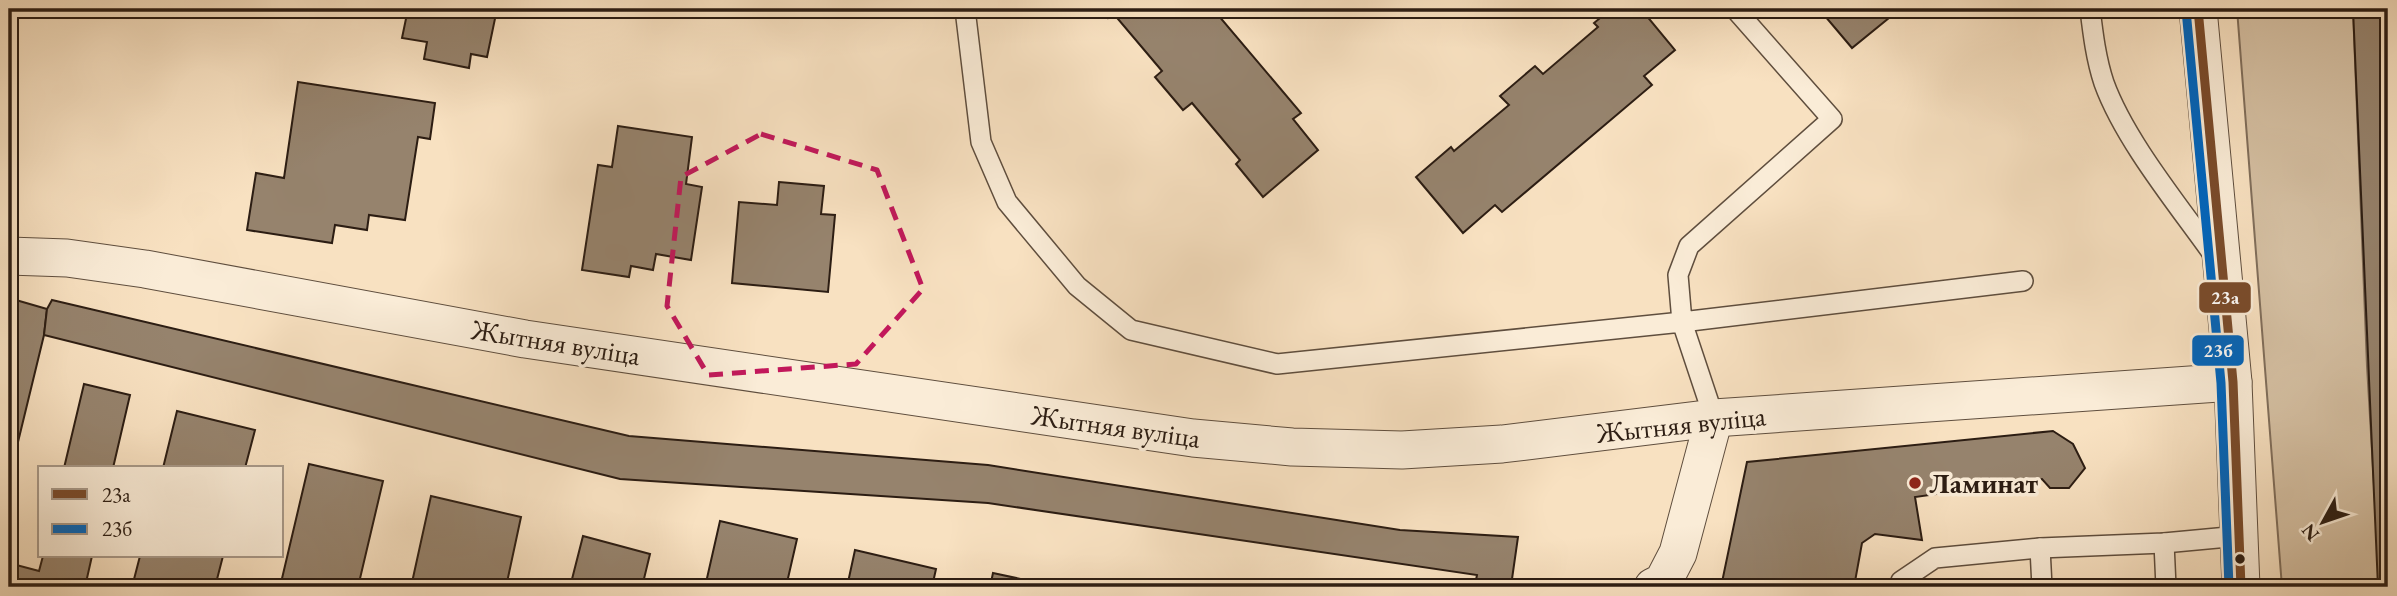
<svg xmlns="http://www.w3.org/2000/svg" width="2397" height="596" font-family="'EB Garamond',serif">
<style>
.green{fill:#d5c0a3;stroke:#806e5b;stroke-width:2}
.building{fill:#96836d;stroke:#2c1d13;stroke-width:2}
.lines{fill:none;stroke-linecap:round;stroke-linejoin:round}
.lane-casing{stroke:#5f4e3e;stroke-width:22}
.street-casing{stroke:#5f4e3e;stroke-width:39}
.lane{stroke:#faecd7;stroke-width:19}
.street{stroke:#faecd7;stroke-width:37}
.bus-1-casing{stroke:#faecd7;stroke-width:14}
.bus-2-casing{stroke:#faecd7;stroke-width:14}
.bus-1{stroke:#7a4b2a;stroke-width:9}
.bus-2{stroke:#0065bd;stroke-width:9}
.marked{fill:none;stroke:#c2185b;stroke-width:5;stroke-dasharray:14 9;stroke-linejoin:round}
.poi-dot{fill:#8f2418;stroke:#faecd7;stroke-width:2.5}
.bus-dot{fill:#2c1d13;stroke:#faecd7;stroke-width:2.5}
.labels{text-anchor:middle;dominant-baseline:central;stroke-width:7;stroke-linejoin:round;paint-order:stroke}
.street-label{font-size:28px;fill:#2c1d13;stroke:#faecd7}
.poi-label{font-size:28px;font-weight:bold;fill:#2c1d13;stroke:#faecd7;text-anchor:start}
.line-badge{stroke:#faecd7;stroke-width:2.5}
.badge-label{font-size:19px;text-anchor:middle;font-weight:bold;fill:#fff}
</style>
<rect width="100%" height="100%" fill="#f8e1c1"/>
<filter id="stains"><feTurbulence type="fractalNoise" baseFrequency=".00286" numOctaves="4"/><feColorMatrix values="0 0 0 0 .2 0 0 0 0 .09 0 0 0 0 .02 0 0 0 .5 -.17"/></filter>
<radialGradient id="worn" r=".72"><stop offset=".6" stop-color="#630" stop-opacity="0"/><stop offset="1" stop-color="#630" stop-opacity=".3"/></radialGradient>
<path class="green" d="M2237 9H2353L2367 366 2380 587H2282Z"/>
<g class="building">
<path d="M408 9H497L487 57 471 54 469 68 424 59 427 42 402 38Z"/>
<path d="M1101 9H1213L1301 113 1293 119 1318 150 1263 197 1236 164 1240 160 1192 103 1183 110 1155 77 1162 71 1113 13 1108 18Z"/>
<path d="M1611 9H1641L1675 50 1644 76 1652 85 1502 212 1495 205 1463 233 1416 177 1451 147 1454 151 1509 105 1500 96 1535 66 1543 74 1598 27 1594 23Z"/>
<path d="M1819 9H1900L1852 48Z"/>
<path d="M2353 9H2388V587H2378Z"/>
<path d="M298 82 435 103 430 139 418 137 405 220 369 215 367 230 335 225 332 243 247 230 256 173 284 178Z"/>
<path d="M618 126 692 137 686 184 702 187 691 260 656 254 653 270 631 266 629 277 582 270 598 165 612 167Z"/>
<path d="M779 182 824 186 821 214 835 215 828 292 732 283 739 202 777 205Z"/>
<path d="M9 298 47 309 44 335 9 479Z"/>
<path d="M52 300 629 436 988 465 1400 530 1518 537 1511 586 1476 580 1477 575 988 503 620 479 44 335 47 309Z"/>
<path d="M84 384 130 395 113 468H64Z"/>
<path d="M177 411 255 430 245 468H163Z"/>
<path d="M2053 431 2073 444 2085 468 2069 488H2050L2042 479 1915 497 1922 540 1875 534 1862 543 1854 587H1721L1747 462Z"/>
<path d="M309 464 383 481 358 587H280Z"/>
<path d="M431 496 521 517 506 587H411Z"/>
<path d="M720 521 797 539 786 587H705Z"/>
<path d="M583 536 650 554 642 587H570Z"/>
<path d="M855 550 936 569 932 587H847Z"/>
<path d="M43 556H92L85 587H9V563L39 571Z"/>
<path d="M140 556H223L215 587H132Z"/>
<path d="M993 573 1058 587H990Z"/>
</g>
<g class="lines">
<defs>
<g id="lane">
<path d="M965 9 981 142 1007 202 1077 286 1131 330 1277 364 1682 322 1714 418"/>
<path d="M1735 9 1832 119 1689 246 1678 275 1682 322 2023 281"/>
<path d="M2090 9C2093 34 2096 59 2104 83 2125 141 2179 206 2215 257"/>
<path d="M2164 543 2166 587"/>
<path d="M2040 548 2042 587"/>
<path d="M1901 587V581L1935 558 2040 548 2164 543 2239 536"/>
</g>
<g id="street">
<path d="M2198 9 2233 382 2241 587"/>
<path d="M9 256 67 258 145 269 525 339 1193 438 1292 447 1402 450 1502 444 1714 418 2233 382"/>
<path d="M1653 587 1663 582 1678 553 1714 418"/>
</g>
</defs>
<use href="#lane" class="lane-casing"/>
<use href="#street" class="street-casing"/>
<use href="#lane" class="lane"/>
<use href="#street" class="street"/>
<defs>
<path id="bus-1" d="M2198 9 2233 382 2241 587"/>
<path id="bus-2" d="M2186 10 2221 383 2229 587"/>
</defs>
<use href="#bus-1" class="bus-1-casing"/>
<use href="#bus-2" class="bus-2-casing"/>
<use href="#bus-1" class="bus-1"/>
<use href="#bus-2" class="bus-2"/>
</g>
<path class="marked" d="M761 134 877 170 923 289 856 364 708 375 667 306 681 177Z"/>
<circle class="poi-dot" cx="1915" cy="483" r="7"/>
<circle class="bus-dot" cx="2240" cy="559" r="6"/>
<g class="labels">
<g class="street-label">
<text transform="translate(556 342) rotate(9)">Жытняя вуліца</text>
<text transform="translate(1681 424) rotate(-6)">Жытняя вуліца</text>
<text transform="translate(1116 426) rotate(8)">Жытняя вуліца</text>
</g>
<g class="poi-label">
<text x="1929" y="483">Ламинат</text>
</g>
</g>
<g class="line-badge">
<rect x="2198" y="281" width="54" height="33" rx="7" fill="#7a4b2a"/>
<rect x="2191" y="334" width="54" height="33" rx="7" fill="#0065bd"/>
</g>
<g class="badge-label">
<text x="2225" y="304">23а</text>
<text x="2218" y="357">23б</text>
</g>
<rect width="2397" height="596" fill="none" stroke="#f8e1c1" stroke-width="35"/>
<rect x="10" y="10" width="2376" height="575" fill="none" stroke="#2c1d13" stroke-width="3.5"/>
<rect x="18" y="18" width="2362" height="561" fill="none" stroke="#2c1d13" stroke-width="2"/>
<rect x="38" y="466" width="245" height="91" fill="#faecd7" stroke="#a89989" stroke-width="2"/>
<rect x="52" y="489" width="35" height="10" fill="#7a4b2a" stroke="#a89989" stroke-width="2"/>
<text x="102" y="502" font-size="21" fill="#2c1d13">23а</text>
<rect x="52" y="524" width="35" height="10" fill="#0065bd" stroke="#a89989" stroke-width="2"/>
<text x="102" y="536" font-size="21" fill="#2c1d13">23б</text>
<g transform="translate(2323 522) rotate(230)" stroke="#faecd7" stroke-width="5" paint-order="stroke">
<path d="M0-5L12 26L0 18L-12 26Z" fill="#2c1d13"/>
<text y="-10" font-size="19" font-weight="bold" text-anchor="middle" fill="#2c1d13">N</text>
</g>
<rect width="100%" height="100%" filter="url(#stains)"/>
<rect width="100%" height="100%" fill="url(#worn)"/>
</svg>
